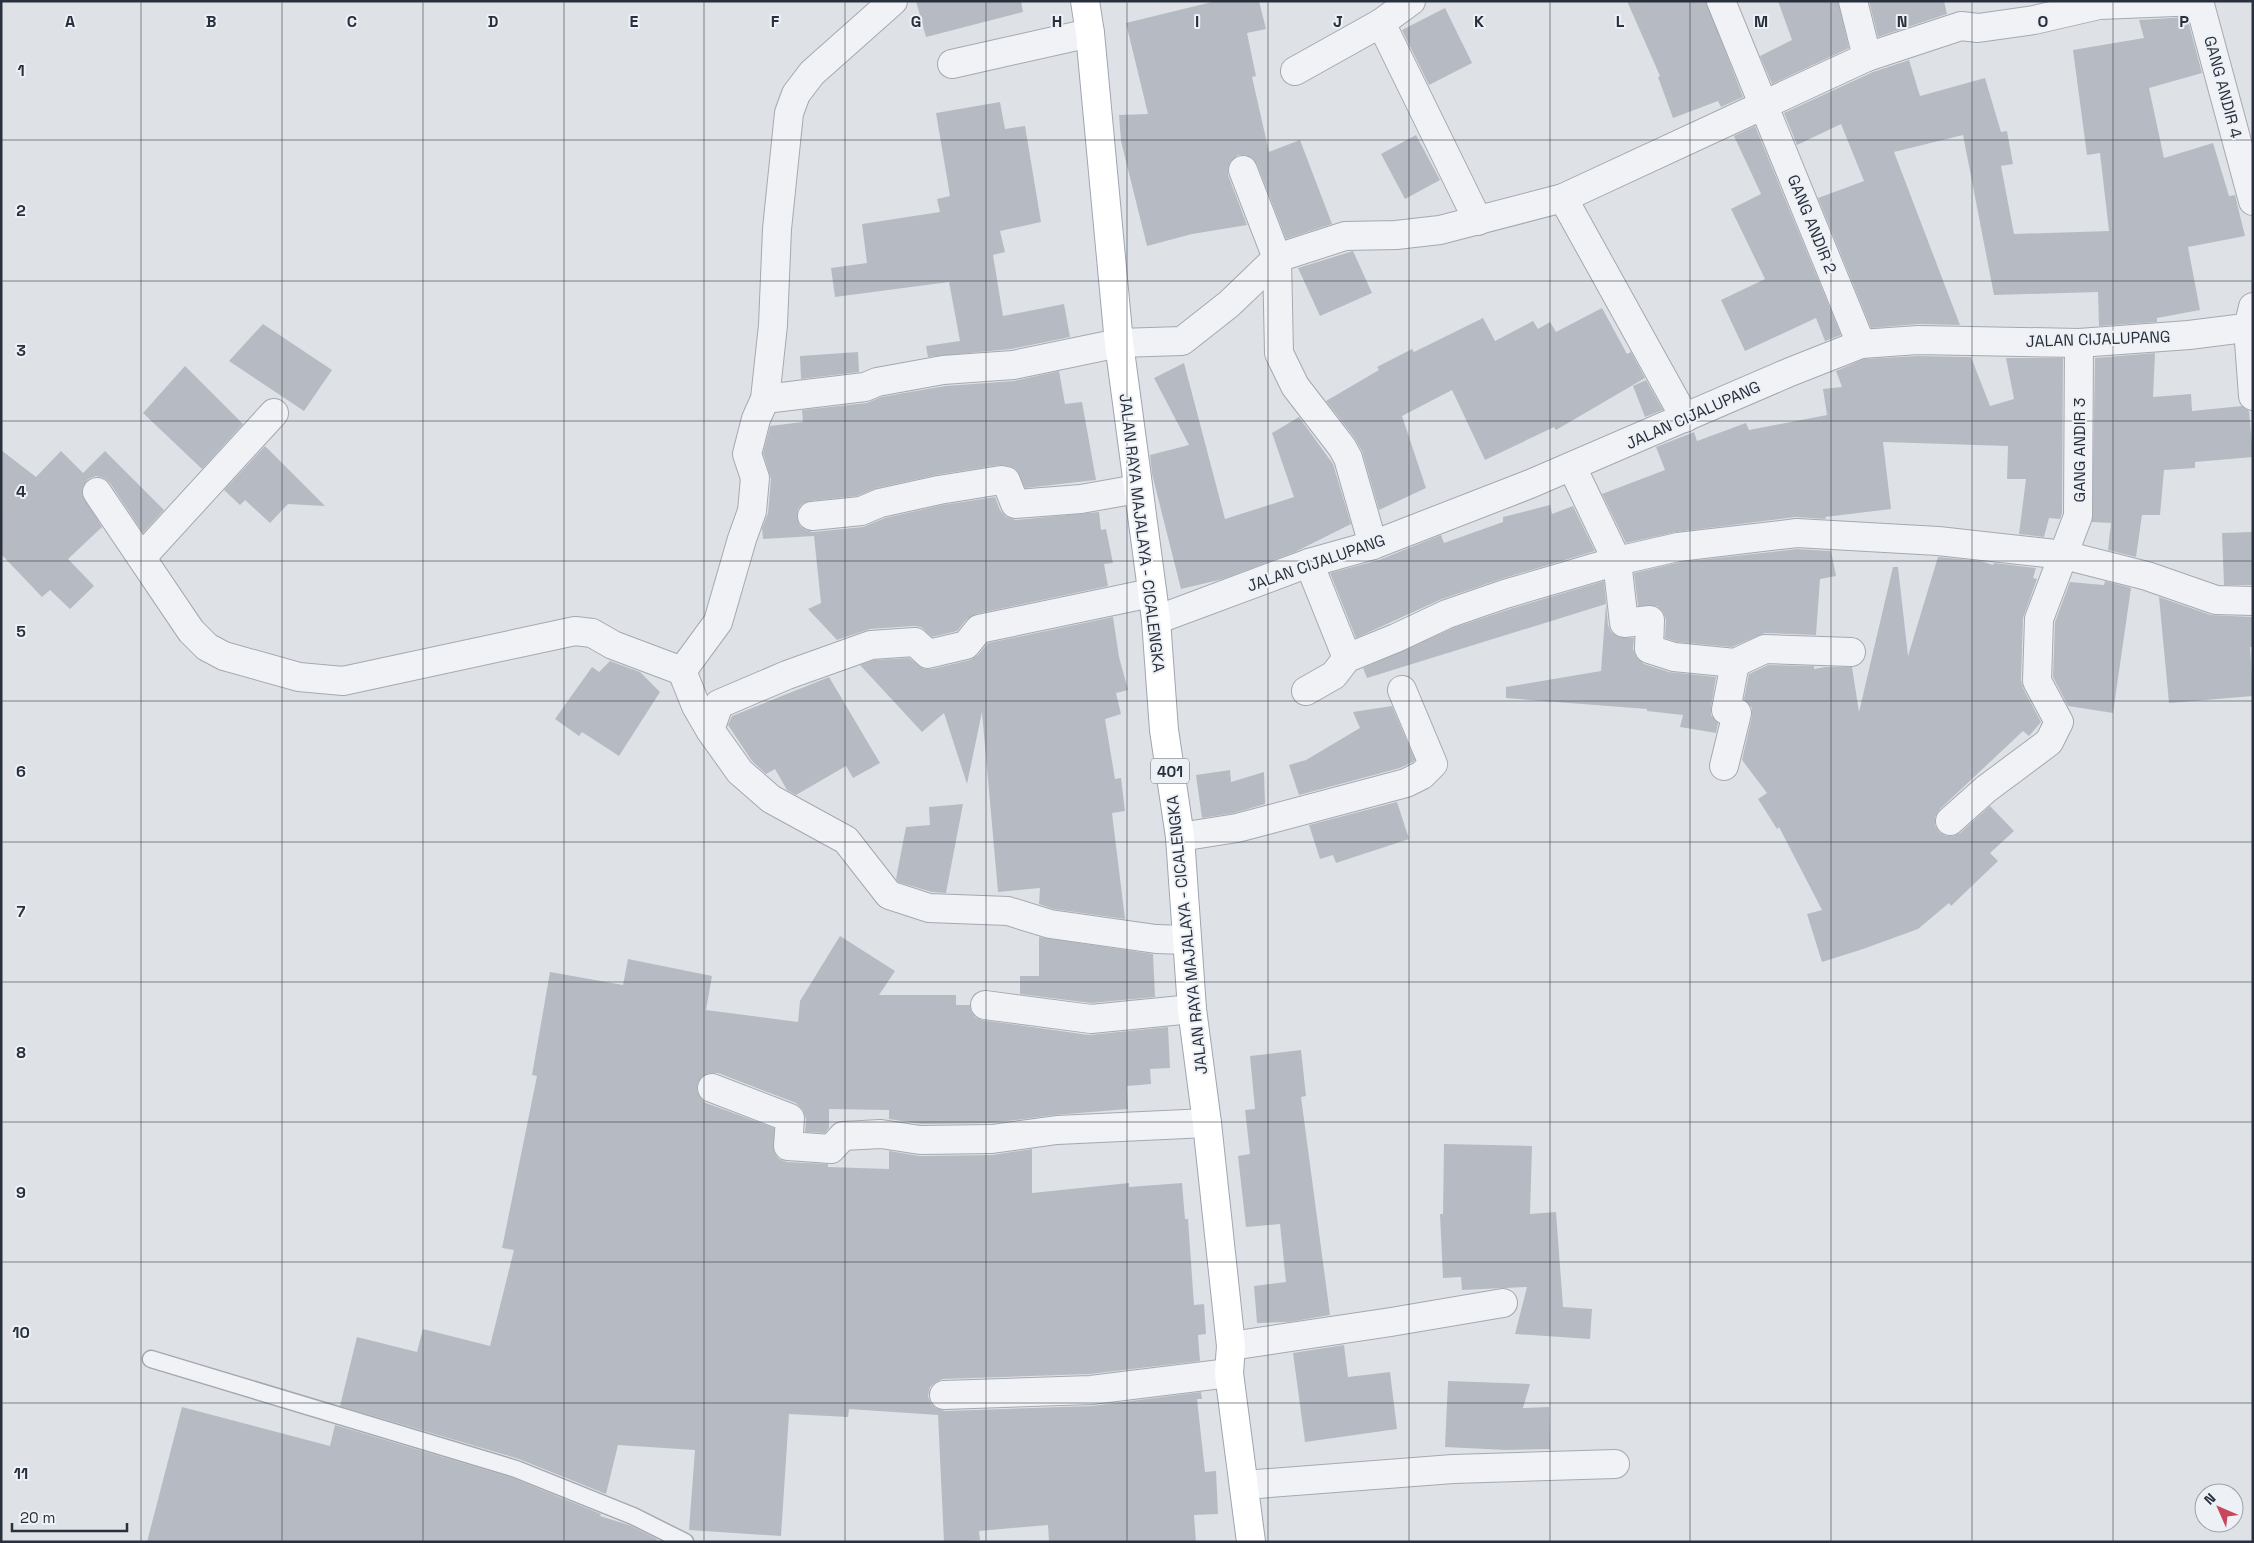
<svg xmlns="http://www.w3.org/2000/svg" width="2254" height="1543" font-family="'Space Grotesk',sans-serif">
<style>
.building{fill:#b6bbc3}
.lines{fill:none;stroke-linecap:round;stroke-linejoin:round}
.service-casing{stroke:#a4a9b1;stroke-width:19}
.minor-casing{stroke:#a4a9b1;stroke-width:30}
.tertiary-casing{stroke:#a4a9b1;stroke-width:30}
.primary-casing{stroke:#9ea6b2;stroke-width:30}
.service{stroke:#f1f2f6;stroke-width:16}
.minor{stroke:#f1f2f6;stroke-width:28}
.tertiary{stroke:#f1f2f6;stroke-width:28}
.primary{stroke:#fff;stroke-width:28}
.grid{fill:none;stroke:#28303d;stroke-width:1;stroke-opacity:0.55}
.labels{text-anchor:middle;dominant-baseline:central;stroke-width:4;stroke-linejoin:round;paint-order:stroke}
.shield{fill:#edf1f5;stroke:#636a74;stroke-width:1}
.shield-label{font-size:15px;font-weight:bold;fill:#28303d}
.street-label{font-size:16px;fill:#28303d;stroke:#edf1f5}
.grid-label{font-size:16px;text-anchor:middle;font-weight:bold;fill:#28303d;stroke:#edf1f5;stroke-width:4;stroke-linejoin:round;paint-order:stroke}
</style>
<rect width="100%" height="100%" fill="#dee2e7"/>
<g class="building">
<path d="M916 1H1021L1023 12 926 37Z"/>
<path d="M1216 1H1259L1266 29 1247 33 1256 76 1252 77 1269 152 1300 140 1332 224 1286 239 1257 164 1252 158 1245 155H1238L1231 161 1228 168V175L1247 225 1192 234 1147 246 1121 141 1119 115 1148 114 1126 23Z"/>
<path d="M1627 1H1706L1743 97 1721 107 1718 101 1673 118 1658 77 1660 76Z"/>
<path d="M1778 1H1838L1849 48 1772 84 1760 56 1792 40Z"/>
<path d="M1869 1H1944L1947 14 1878 37Z"/>
<path d="M1445 8 1472 63 1429 85 1402 30Z"/>
<path d="M2187 17 2202 73 2149 88 2164 158 2213 143 2229 196 2235 195 2245 236 2188 247 2200 310 2157 318V322L2099 326 2098 292 1994 295 1963 135 1894 152 1960 325 1918 324 1871 328 1818 198 1864 181 1841 124 1797 145 1784 113 1873 72 1909 60 1920 96 1985 78 2001 132 2007 131 2013 164 2001 166 2014 234 2109 231 2100 153 2087 155 2073 50 2144 38 2139 20Z"/>
<path d="M1000 102 1005 129 1025 126 1041 222 1000 231 1005 252 993 255 1003 316 1064 304 1070 337 1011 349 928 357 926 346 960 341 949 282 835 297 831 268 867 263 862 224 940 212 937 199 950 196 936 113Z"/>
<path d="M1755 126 1841 335 1825 341 1816 318 1745 351 1721 300 1765 279 1731 209 1761 194 1734 136Z"/>
<path d="M1416 135 1440 180 1405 199 1381 154Z"/>
<path d="M1353 251 1372 293 1320 316 1298 268Z"/>
<path d="M1602 308 1627 354 1631 352 1645 378 1556 430 1554 427 1485 460 1452 390 1402 416 1426 488 1379 510 1362 451 1354 437 1326 401 1379 370 1377 367 1412 349 1414 352 1483 318 1495 341 1533 321 1538 329 1550 322 1556 332Z"/>
<path d="M263 324 332 370 304 411 229 361Z"/>
<path d="M858 352 859 372 801 379 800 356Z"/>
<path d="M2155 353 2153 397 2191 394 2192 411 2242 406 2249 411 2253 457 2195 462V468L2164 470 2160 515H2142L2136 557 2108 550 2111 523 2092 522 2095 358Z"/>
<path d="M1918 356 1971 357 1990 406 2014 399 2006 358H2063L2062 513 2060 519 2049 518 2044 537 2019 534 2026 479H2007L2008 446 1883 442 1891 509 1825 517 1826 519 1795 517 1676 532 1626 543 1602 494 1665 470 1656 447 1694 432 1697 441 1746 423 1749 430 1827 415 1823 389 1842 387 1836 371 1864 359Z"/>
<path d="M1184 363 1225 519 1294 497 1272 433 1299 417 1333 464 1351 524 1295 552 1223 579 1181 589 1152 474 1150 455 1189 445 1154 378Z"/>
<path d="M185 366 243 424 202 469 143 413Z"/>
<path d="M1059 371 1065 404 1082 402 1096 480 1025 488 1016 469 1009 466 999 465 936 475 877 488 857 496 810 501 802 504 798 509 797 518 800 526 805 530 813 532 863 527 885 518 942 505 995 497 1000 510 1006 517 1016 520 1099 512 1101 530 1106 529 1113 563 1104 564 1108 586 976 614 967 619 957 631 932 637 921 627 914 626 870 629 837 640 808 609 821 603 814 536 763 539 762 528 768 513 771 479 763 453 770 426 803 422 802 410 867 403 881 397 945 386 1014 381Z"/>
<path d="M1646 380 1663 410 1645 417 1633 386Z"/>
<path d="M265 446 325 506 288 504 270 523 245 500 240 505 224 490Z"/>
<path d="M1 450 36 477 61 451 83 473 105 451 164 510 143 533 110 483 104 478 96 476 88 479 83 486 82 494 102 527 68 559 94 586 70 609 50 590 42 597 1 554Z"/>
<path d="M1550 505 1552 514 1573 506 1595 551 1501 579 1442 599 1356 638 1330 573 1379 560 1441 535 1444 543 1503 522V517Z"/>
<path d="M2253 532V585H2224L2222 533Z"/>
<path d="M1797 549 1831 551 1836 576 1820 579 1816 635 1765 633 1732 647 1677 642 1665 638 1666 620 1663 612 1657 606H1638L1634 573 1681 562Z"/>
<path d="M1938 557 1981 561 1993 565 1994 563 2036 568 2033 578 2037 579 2023 618 2021 680 2023 688 2041 722 2029 736 2023 731 1940 809 1935 817V825L1939 832 1946 836H1953L1960 833 1990 806 2014 831 1990 853 1998 861 1951 906 1949 903 1918 929 1863 949 1822 962 1807 914 1822 910 1779 827 1777 829 1758 799 1767 793 1742 760 1752 716V708L1744 699 1749 674 1768 665 1814 666V669L1825 667H1852L1859 712 1893 567H1898L1908 656Z"/>
<path d="M1604 581 1608 625 1611 632 1618 637 1634 638 1633 649 1637 658 1644 664 1669 672 1716 677 1711 708V715L1718 723 1716 733 1680 727 1683 715 1647 711V709L1506 698V687L1601 671 1606 604 1367 678 1363 668 1453 628 1510 609Z"/>
<path d="M2105 581 2131 588 2113 713 2068 706 2053 677 2055 622 2070 582 2104 585Z"/>
<path d="M2159 597 2211 615 2253 617V647H2250L2253 696 2169 703Z"/>
<path d="M1113 617 1119 657 1128 690 1116 693 1121 714 1105 719 1115 779 1121 778 1125 811 1112 813 1125 919 1053 909 1039 904 1040 888 998 892 982 712 967 784 944 713 922 732 860 665 874 660 909 658 924 669H932L970 660 978 655 988 643Z"/>
<path d="M610 661 640 672 660 692 619 756 582 732 579 736 555 719 592 667 599 672Z"/>
<path d="M829 677 880 763 853 778 846 766 796 795 787 790 775 769 766 774 752 761 728 725 732 716Z"/>
<path d="M1392 706 1415 760 1413 762 1400 768 1299 795 1289 765 1306 760 1360 728 1353 712Z"/>
<path d="M1230 770 1231 782 1264 772 1265 804 1234 813 1202 818 1196 775Z"/>
<path d="M1397 802 1409 839 1336 863 1333 855 1320 859 1309 825Z"/>
<path d="M963 804 946 893 932 892 898 882 896 879 906 827 930 825 929 807Z"/>
<path d="M840 936 895 971 879 995H956V1005H970L971 1011 975 1017 982 1020 1089 1035 1168 1027 1170 1068 1150 1069 1151 1084 1127 1086 1128 1109 1055 1115 991 1123 921 1124 889 1119V1110L829 1109V1128L825 1133 805 1132 806 1119 803 1110 796 1103 718 1073H710L703 1076 698 1082 697 1090 700 1097 706 1103 774 1128V1152L779 1159 787 1162 828 1164V1167L889 1169V1151L920 1156 992 1155 1032 1149V1193L1129 1183V1187L1182 1183 1185 1219H1188L1194 1305 1204 1304 1206 1334 1198 1335 1200 1361 1090 1374 943 1379 936 1382 930 1387 928 1396 931 1404 936 1408 945 1411 1092 1406 1201 1392 1202 1399H1197L1205 1472 1216 1471 1218 1514 1194 1515 1196 1542H1049L1048 1525 979 1531 980 1540 944 1542 938 1415 849 1409 848 1417 789 1414 781 1536 689 1530 695 1450 618 1445 606 1494 519 1459 340 1406 357 1337 417 1352 423 1329 490 1346 514 1250 502 1248 537 1076 532 1075 550 972 623 985 628 959 712 976 706 1010 798 1022 800 1001Z"/>
<path d="M1039 937 1153 954 1155 997 1091 1003 1020 994V976H1039Z"/>
<path d="M1301 1050 1306 1096 1301 1097 1330 1315 1289 1322 1257 1323 1254 1286 1286 1282 1280 1224 1246 1227 1238 1156 1250 1154 1245 1110 1255 1109 1250 1056Z"/>
<path d="M1444 1144 1532 1146 1530 1214 1556 1212 1563 1307 1592 1309 1590 1339 1515 1334 1527 1287 1462 1290 1461 1277 1443 1278 1440 1214H1443Z"/>
<path d="M1344 1345 1348 1377 1390 1372 1397 1429 1305 1442 1293 1353Z"/>
<path d="M1448 1381 1530 1384 1523 1408 1549 1407 1550 1449 1506 1450 1445 1447Z"/>
<path d="M182 1407 330 1446 335 1425 513 1478 601 1514 600 1516 629 1525 657 1539 656 1542H147Z"/>
</g>
<g class="lines">
<defs>
<path id="service" d="M151 1359 516 1469 633 1516 685 1542"/>
<g id="minor">
<path d="M1721 1 1861 344"/>
<path d="M1853 1 1867 57"/>
<path d="M2199 1 2253 201"/>
<path d="M1381 23 1411 1"/>
<path d="M952 64 1090 33"/>
<path d="M1295 71 1381 23 1478 221"/>
<path d="M1243 170 1277 258 1279 353 1295 386 1342 447 1348 458 1373 545"/>
<path d="M1563 198 1685 418"/>
<path d="M2253 307 2248 328 2253 396"/>
<path d="M765 399 865 387 877 382 943 370 1013 365 1119 343 1182 341 1229 304 1277 258 1345 236 1396 235 1440 230 1563 198 1867 57 1961 26 1978 28 2034 20 2099 5 2200 1"/>
<path d="M1572 467 1617 561 1624 623 1650 620 1649 649 1674 657 1735 663 1765 649 1851 652"/>
<path d="M97 492 191 631 207 647 224 656 299 677 343 681 575 631 592 633 613 645 682 671 696 706 710 730 740 772 771 799 846 840 889 895 929 908 1008 911 1050 924 1156 939 1186 940"/>
<path d="M812 516 861 511 880 503 939 490 1001 480 1006 481 1015 504 1081 499 1137 489"/>
<path d="M142 557 274 413"/>
<path d="M1309 563 1347 658"/>
<path d="M682 671 718 622 742 539 752 511 755 478 747 454 756 419 765 399 773 325 777 229 789 113 796 94 812 73 893 1"/>
<path d="M1306 691 1334 675 1347 658 1396 638 1447 614 1505 594 1617 561 1678 547 1797 533 1938 541 2064 555 2147 576 2216 600 2253 601"/>
<path d="M710 730 719 704 787 675 871 645 915 642 928 654 966 645 979 629 1151 593"/>
<path d="M1724 766 1737 713 1726 710 1735 663"/>
<path d="M1950 821 1986 789 2049 742 2059 722 2037 681 2039 619 2078 516 2079 343"/>
<path d="M1180 837 1237 828 1406 783 1422 775 1433 764 1402 690"/>
<path d="M985 1005 1091 1019 1192 1009"/>
<path d="M712 1088 790 1118 788 1146 831 1149 843 1136 881 1134 920 1140 992 1139 1057 1130 1207 1123"/>
<path d="M1231 1346 1391 1322 1503 1303"/>
<path d="M944 1395 1091 1390 1229 1373"/>
<path d="M1244 1485 1453 1469 1615 1464"/>
</g>
<path id="tertiary" d="M1156 620 1309 563 1373 545 1530 484 1790 372 1861 344 1918 340 2079 343 2189 335 2253 327"/>
<path id="primary" d="M1085 1 1090 33 1119 343 1156 620 1164 730 1180 837 1192 1009 1207 1123 1231 1346 1229 1373 1251 1542"/>
</defs>
<use href="#service" class="service-casing"/>
<use href="#minor" class="minor-casing"/>
<use href="#tertiary" class="tertiary-casing"/>
<use href="#primary" class="primary-casing"/>
<use href="#service" class="service"/>
<use href="#minor" class="minor"/>
<use href="#tertiary" class="tertiary"/>
<use href="#primary" class="primary"/>
</g>
<path class="grid" d="M141 1V1542M282 1V1542M423 1V1542M564 1V1542M704 1V1542M845 1V1542M986 1V1542M1127 1V1542M1268 1V1542M1409 1V1542M1550 1V1542M1690 1V1542M1831 1V1542M1972 1V1542M2113 1V1542M1 140H2253M1 281H2253M1 421H2253M1 561H2253M1 701H2253M1 842H2253M1 982H2253M1 1122H2253M1 1262H2253M1 1403H2253"/>
<g class="labels">
<rect class="shield" x="1151" y="758.5" width="38" height="25" rx="4"/>
<g class="shield-label">
<text x="1170" y="771">401</text>
</g>
<g class="street-label">
<text transform="translate(2223 87) rotate(75)">GANG ANDIR 4</text>
<text transform="translate(1812 224) rotate(68)">GANG ANDIR 2</text>
<text transform="translate(2098 339) rotate(-2)">JALAN CIJALUPANG</text>
<text transform="translate(1693 415) rotate(-24)">JALAN CIJALUPANG</text>
<text transform="translate(2079 450) rotate(-90)">GANG ANDIR 3</text>
<text transform="translate(1142 533) rotate(83)">JALAN RAYA MAJALAYA - CICALENGKA</text>
<text transform="translate(1316 563) rotate(-19)">JALAN CIJALUPANG</text>
<text transform="translate(1187 935) rotate(-96)">JALAN RAYA MAJALAYA - CICALENGKA</text>
</g>
</g>
<g class="grid-label">
<text x="70" y="27">A</text>
<text x="211" y="27">B</text>
<text x="352" y="27">C</text>
<text x="493" y="27">D</text>
<text x="634" y="27">E</text>
<text x="775" y="27">F</text>
<text x="916" y="27">G</text>
<text x="1057" y="27">H</text>
<text x="1197" y="27">I</text>
<text x="1338" y="27">J</text>
<text x="1479" y="27">K</text>
<text x="1620" y="27">L</text>
<text x="1761" y="27">M</text>
<text x="1902" y="27">N</text>
<text x="2043" y="27">O</text>
<text x="2184" y="27">P</text>
<text x="21" y="76">1</text>
<text x="21" y="216">2</text>
<text x="21" y="356">3</text>
<text x="21" y="497">4</text>
<text x="21" y="637">5</text>
<text x="21" y="777">6</text>
<text x="21" y="917">7</text>
<text x="21" y="1058">8</text>
<text x="21" y="1198">9</text>
<text x="21" y="1338">10</text>
<text x="21" y="1479">11</text>
</g>
<rect width="2254" height="1543" fill="none" stroke="#28303d" stroke-width="5"/>
<g transform="translate(2219 1508) rotate(315)"><circle r="24" fill="#edf1f5" stroke="#9ea4ab"/>
<path d="M0-4L9 19L0 12L-9 19Z" fill="#c8475d"/>
<text y="-8" font-size="14" font-weight="bold" text-anchor="middle" fill="#28303d">N</text>
</g>
<path d="M12 1523v8h115v-8" fill="none" stroke="#28303d" stroke-width="2.5"/>
<text x="20" y="1523" font-size="15" fill="#28303d" stroke="#edf1f5" stroke-width="4" paint-order="stroke">20 m</text>
</svg>
